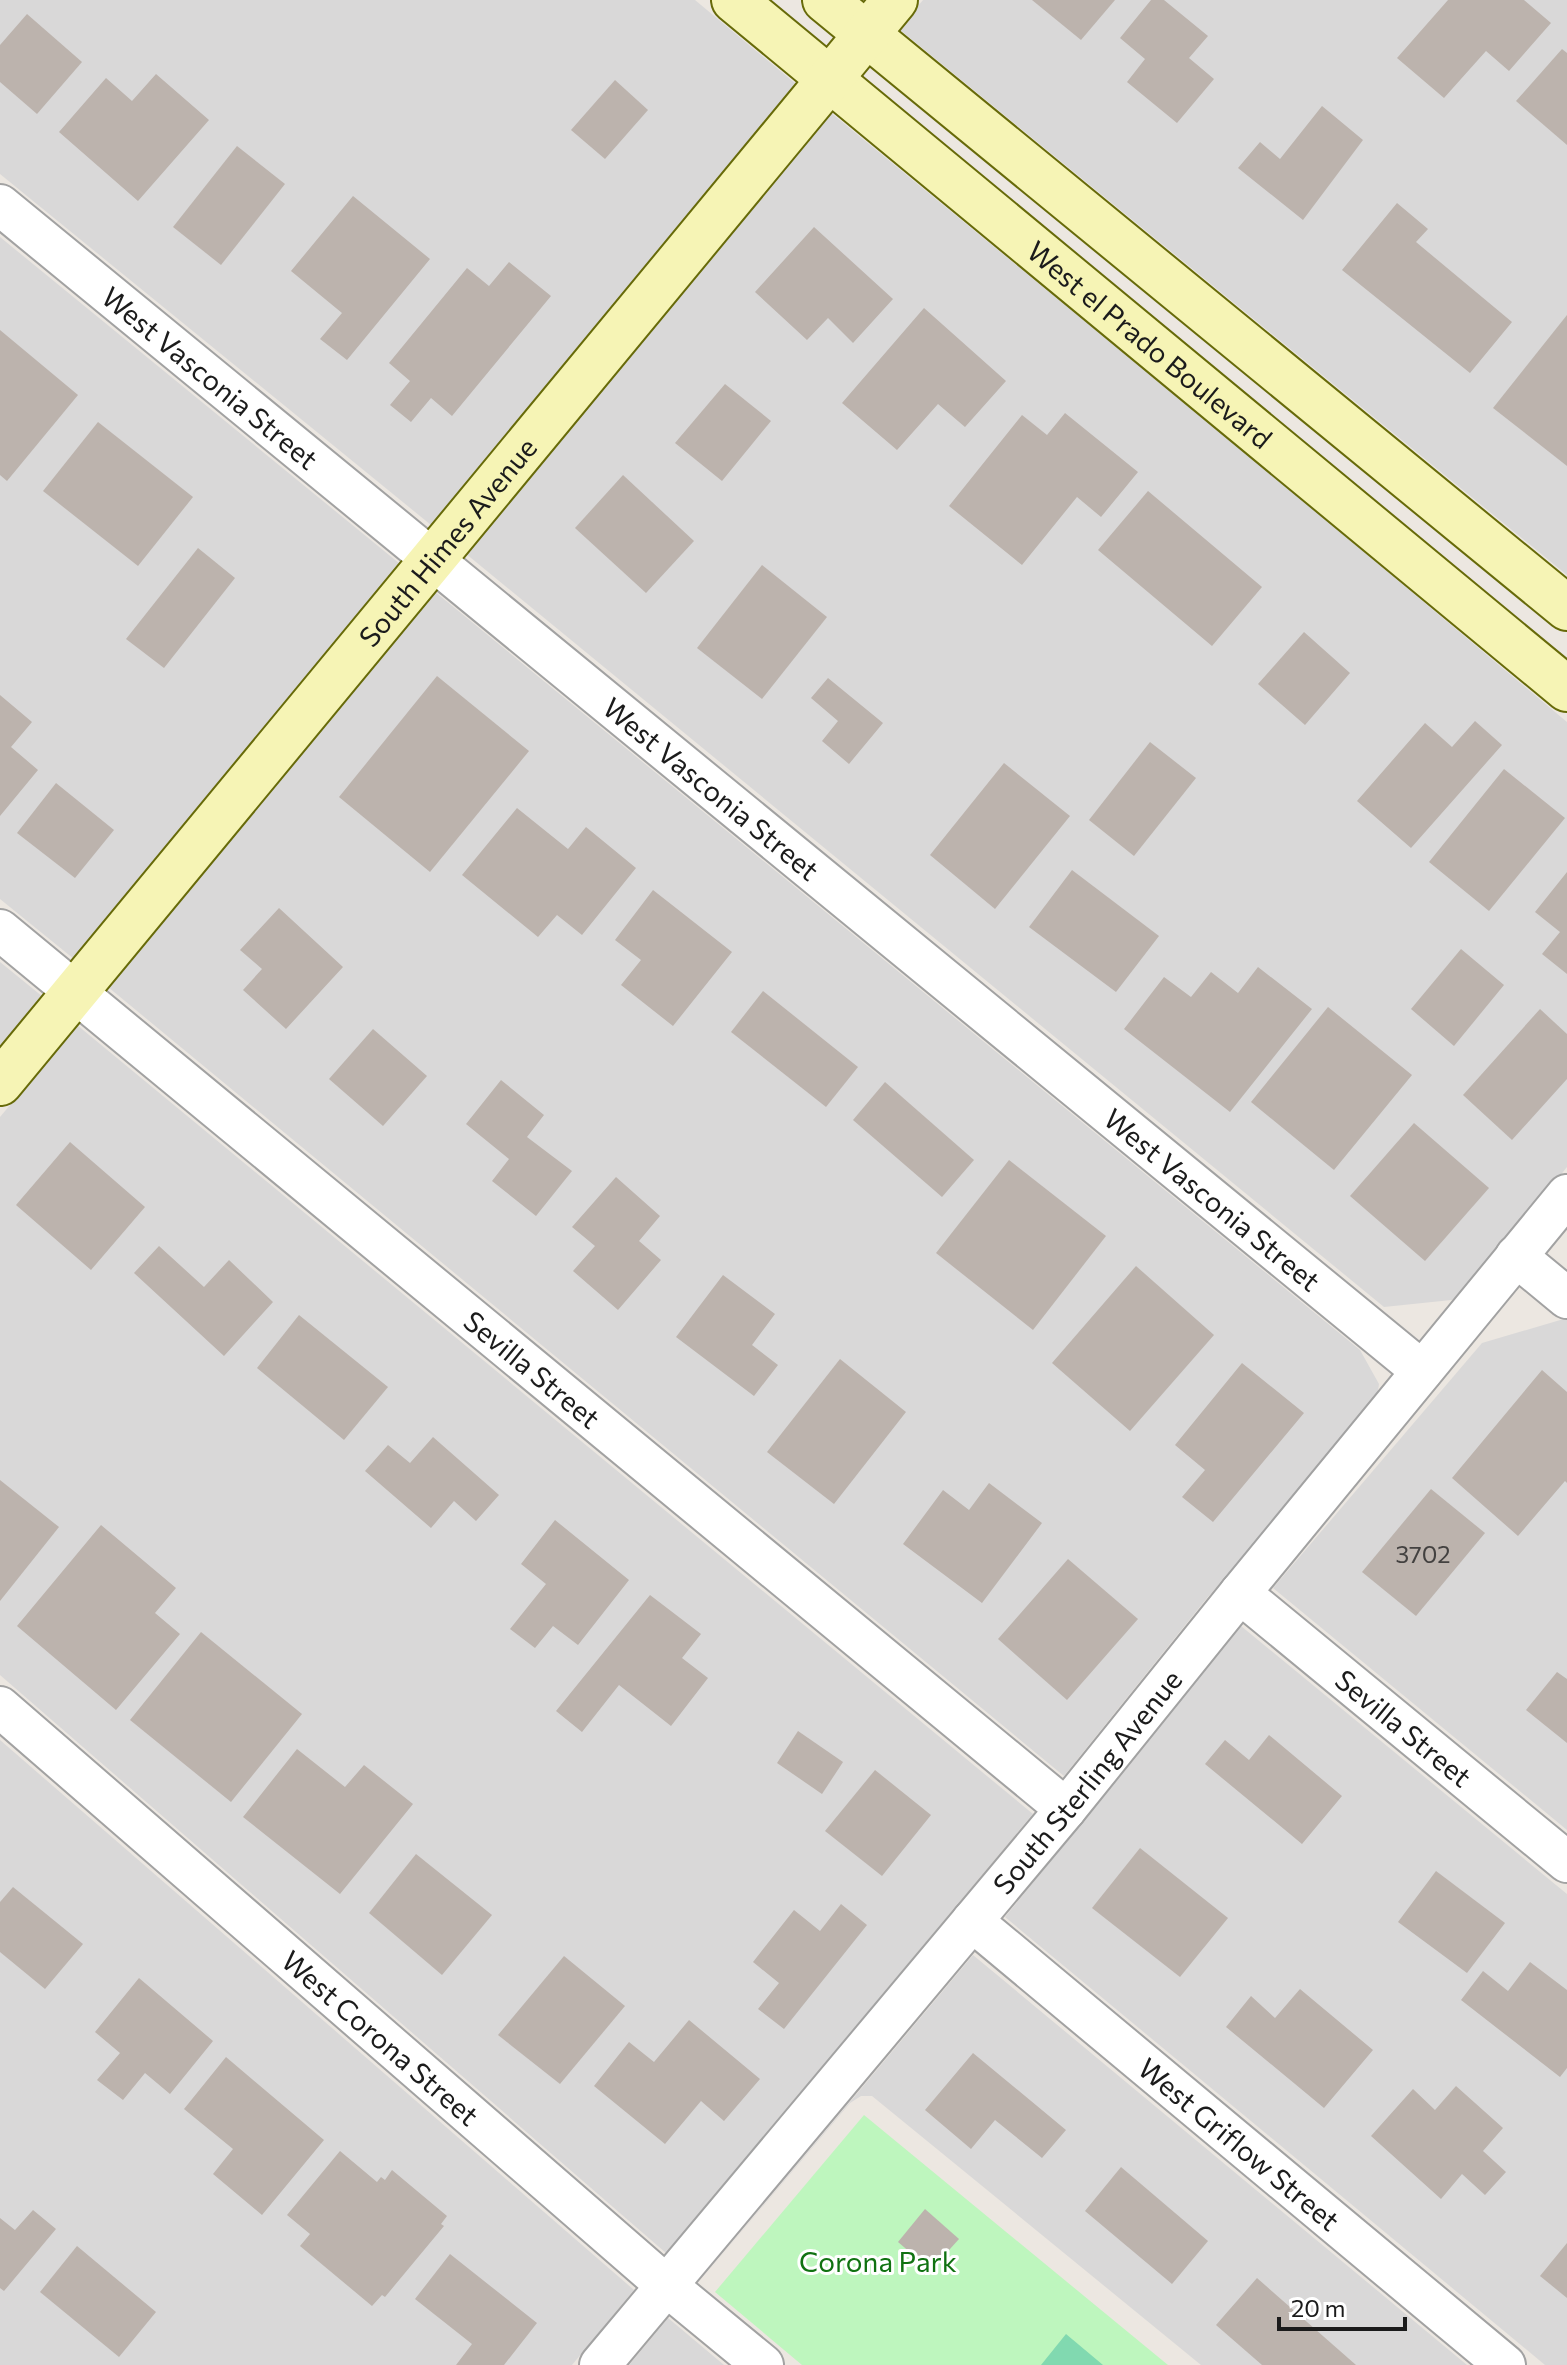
<svg xmlns="http://www.w3.org/2000/svg" width="1567" height="2365" font-family="Commissioner,sans-serif">
<style>
.residential{fill:#d9d8d8}
.park{fill:#bef6be}
.pitch{fill:#81d9b0}
.building{fill:#bcb3ad}
.lines{fill:none;stroke-linecap:round;stroke-linejoin:round}
.street-casing{stroke:#a2a2a2;stroke-width:44}
.secondary-casing{stroke:#676a09;stroke-width:48}
.street{stroke:#fff;stroke-width:40}
.secondary{stroke:#f6f4b5;stroke-width:44}
.labels{text-anchor:middle;dominant-baseline:central;stroke-width:6;stroke-linejoin:round;paint-order:stroke}
.number-label{font-size:24px;fill:#434140}
.street-label{font-size:28px;fill:#1b1b1b;stroke:#fff}
.park-label{font-size:28px;fill:#107211;stroke:#fff}
</style>
<rect width="100%" height="100%" fill="#ece7e1"/>
<g class="residential">
<path d="M0 0H695L796 84 431 525 0 174Z"/>
<path d="M923 0H1567V575L899 29Z"/>
<path d="M830 112 1290 490 1567 722V1167L1461 1299 1384 1307 465 553Z"/>
<path d="M0 237 400 564 74 959 0 899Z"/>
<path d="M434 591 1360 1350 1379 1384 1375 1409 1207 1598 1064 1776 108 987Z"/>
<path d="M0 962 43 997 0 1049Z"/>
<path d="M77 1025 1033 1814 666 2253 0 1675V1117Z"/>
<path d="M1567 1318V1830L1273 1588 1482 1343Z"/>
<path d="M1241 1626 1567 1894V2365H1545L1005 1917Z"/>
<path d="M0 1740 634 2290 572 2365H0Z"/>
<path d="M973 1955 1467 2365H1201L872 2096H861L850 2103 700 2281Z"/>
<path d="M668 2318 724 2365H629Z"/>
</g>
<path class="park" d="M864 2115 1168 2365H802L715 2292Z"/>
<path class="pitch" d="M1066 2334 1103 2365H1041Z"/>
<g class="building">
<path d="M1032 0H1115L1081 40Z"/>
<path d="M1151 0H1164L1208 36 1189 58 1214 79 1177 123 1127 82 1145 59 1120 38Z"/>
<path d="M1448 0H1524L1551 23 1509 71 1486 51 1444 98 1397 58Z"/>
<path d="M27 14 82 62 37 114 0 82V45Z"/>
<path d="M1562 49 1567 53V145L1516 101Z"/>
<path d="M156 74 209 120 138 201 59 132 106 78 132 101Z"/>
<path d="M615 80 648 110 605 159 571 130Z"/>
<path d="M1322 106 1363 140 1303 220 1238 168 1260 142 1280 159Z"/>
<path d="M237 146 285 184 221 265 173 227Z"/>
<path d="M353 196 430 259 347 360 320 339 342 313 291 271Z"/>
<path d="M1397 203 1428 229 1416 242 1512 322 1470 373 1342 270Z"/>
<path d="M814 227 893 299 853 343 828 318 807 340 755 292Z"/>
<path d="M509 262 551 296 452 416 431 398 411 422 390 405 410 381 389 363 467 268 489 286Z"/>
<path d="M924 308 1006 381 965 427 938 404 897 450 842 403Z"/>
<path d="M1567 315V466L1493 408Z"/>
<path d="M0 330 78 395 7 481 0 475Z"/>
<path d="M725 384 771 421 722 481 675 443Z"/>
<path d="M1065 413 1138 472 1101 517 1077 497 1022 565 949 506 1022 415 1047 435Z"/>
<path d="M98 422 193 497 138 566 43 491Z"/>
<path d="M623 475 694 541 646 593 575 528Z"/>
<path d="M1148 491 1262 587 1212 646 1098 550Z"/>
<path d="M198 548 235 578 164 668 126 639Z"/>
<path d="M762 565 827 617 762 699 697 648Z"/>
<path d="M1304 632 1350 673 1305 725 1258 684Z"/>
<path d="M437 676 529 751 430 872 339 797Z"/>
<path d="M828 678 883 723 849 764 822 741 838 721 811 698Z"/>
<path d="M0 695 32 722 11 747 38 770 0 816Z"/>
<path d="M1475 721 1502 745 1411 848 1357 801 1425 723 1452 747Z"/>
<path d="M1150 742 1196 778 1134 856 1089 820Z"/>
<path d="M1004 763 1070 816 995 909 930 855Z"/>
<path d="M1504 769 1565 818 1489 911 1429 862Z"/>
<path d="M56 783 114 830 75 878 17 833Z"/>
<path d="M517 808 568 849 586 827 636 868 582 935 557 915 538 937 462 875Z"/>
<path d="M1072 870 1159 936 1116 992 1029 927Z"/>
<path d="M1567 872V974L1542 954 1560 932 1535 912Z"/>
<path d="M653 890 732 952 673 1026 621 985 641 960 615 940Z"/>
<path d="M279 908 343 967 286 1029 243 990 262 969 240 950Z"/>
<path d="M1461 949 1504 985 1454 1046 1411 1009Z"/>
<path d="M1258 967 1312 1009 1230 1112 1124 1029 1164 977 1191 997 1211 972 1238 993Z"/>
<path d="M763 991 858 1067 826 1107 731 1032Z"/>
<path d="M1328 1007 1412 1075 1334 1170 1251 1102Z"/>
<path d="M1540 1009 1567 1034V1079L1512 1140 1463 1095Z"/>
<path d="M373 1029 427 1076 383 1126 329 1079Z"/>
<path d="M501 1080 544 1115 527 1137 572 1171 536 1216 492 1181 509 1159 466 1124Z"/>
<path d="M885 1082 974 1160 942 1197 853 1120Z"/>
<path d="M1414 1123 1489 1188 1425 1261 1350 1196Z"/>
<path d="M70 1142 145 1207 91 1270 16 1205Z"/>
<path d="M1009 1160 1106 1236 1033 1330 936 1253Z"/>
<path d="M616 1177 660 1216 639 1241 661 1260 618 1310 573 1271 595 1246 572 1227Z"/>
<path d="M159 1246 204 1287 229 1260 273 1302 224 1356 134 1273Z"/>
<path d="M1136 1266 1214 1335 1130 1431 1052 1363Z"/>
<path d="M723 1275 775 1314 752 1345 778 1365 754 1396 676 1337Z"/>
<path d="M299 1315 388 1387 344 1440 257 1368Z"/>
<path d="M840 1359 906 1412 834 1504 767 1452Z"/>
<path d="M1242 1363 1304 1413 1213 1522 1182 1497 1205 1470 1175 1445Z"/>
<path d="M1542 1370 1567 1392V1483L1565 1481 1518 1536 1452 1478Z"/>
<path d="M433 1437 499 1495 476 1521 454 1501 431 1528 365 1471 388 1445 410 1463Z"/>
<path d="M0 1480 59 1527 0 1601Z"/>
<path d="M989 1483 1042 1523 982 1603 903 1544 943 1490 969 1510Z"/>
<path d="M1431 1489 1485 1533 1416 1616 1362 1572Z"/>
<path d="M555 1520 629 1580 578 1645 553 1626 535 1648 510 1629 546 1584 521 1564Z"/>
<path d="M101 1525 176 1588 155 1613 180 1634 116 1710 17 1626Z"/>
<path d="M1068 1559 1138 1619 1067 1700 998 1639Z"/>
<path d="M650 1595 701 1634 682 1658 708 1678 671 1726 619 1685 582 1732 556 1711Z"/>
<path d="M201 1632 302 1714 231 1802 130 1720Z"/>
<path d="M1557 1672 1567 1679V1743L1526 1710Z"/>
<path d="M798 1731 843 1762 822 1794 777 1763Z"/>
<path d="M1269 1735 1342 1796 1302 1844 1205 1764 1225 1740 1249 1760Z"/>
<path d="M297 1749 345 1787 364 1765 413 1804 340 1894 243 1817Z"/>
<path d="M875 1770 931 1815 882 1876 825 1831Z"/>
<path d="M1140 1848 1228 1918 1180 1977 1092 1908Z"/>
<path d="M416 1854 492 1915 442 1975 369 1913Z"/>
<path d="M1436 1871 1505 1923 1467 1973 1398 1922Z"/>
<path d="M13 1887 83 1944 45 1989 0 1952V1902Z"/>
<path d="M841 1904 867 1925 784 2029 758 2009 779 1983 753 1962 794 1910 820 1931Z"/>
<path d="M564 1956 625 2006 560 2084 498 2035Z"/>
<path d="M1530 1962 1567 1990V2068L1560 2077 1461 2000 1483 1971 1508 1991Z"/>
<path d="M139 1978 213 2041 170 2094 145 2073 123 2100 97 2080 120 2053 95 2032Z"/>
<path d="M1300 1989 1373 2050 1324 2108 1226 2027 1251 1996 1275 2018Z"/>
<path d="M689 2020 760 2079 724 2121 701 2101 665 2144 594 2086 629 2042 654 2062Z"/>
<path d="M973 2053 1066 2130 1042 2158 995 2120 971 2149 925 2110Z"/>
<path d="M226 2057 324 2140 262 2215 213 2174 233 2149 184 2109Z"/>
<path d="M1456 2086 1503 2128 1483 2151 1506 2172 1485 2195 1462 2174 1441 2199 1371 2136 1413 2089 1435 2110Z"/>
<path d="M340 2151 377 2182 381 2177 385 2180 392 2170 447 2216 441 2224 444 2226 385 2297 382 2295 372 2306 300 2246 310 2234 287 2215Z"/>
<path d="M1121 2167 1208 2241 1172 2284 1085 2211Z"/>
<path d="M925 2209 959 2239 931 2270 898 2242Z"/>
<path d="M33 2210 56 2229 4 2291 0 2288V2218L15 2230Z"/>
<path d="M1567 2243V2298L1540 2276Z"/>
<path d="M77 2246 156 2312 119 2357 40 2292Z"/>
<path d="M450 2254 537 2323 504 2365H456L472 2344 415 2299Z"/>
<path d="M1257 2278 1356 2365H1262L1216 2325Z"/>
</g>
<g class="lines">
<defs>
<g id="street">
<path id="s1" d="M0 205 1422 1371"/>
<path id="s2" d="M0 930 1066 1809"/>
<path d="M1516 1256 1567 1298"/>
<path id="s3" d="M1240 1593 1567 1862"/>
<path id="s4" d="M0 1707 667 2286 763 2365"/>
<path id="s5" d="M972 1921 1505 2365"/>
<path id="s6" d="M600 2365 1066 1809 1240 1593 1567 1195"/>
</g>
<g id="secondary">
<path id="s7" d="M734 0 1567 689"/>
<path d="M825 0 1567 608"/>
<path id="s8" d="M0 1083 895 0"/>
</g>
</defs>
<use href="#street" class="street-casing"/>
<use href="#secondary" class="secondary-casing"/>
<use href="#street" class="street"/>
<use href="#secondary" class="secondary"/>
</g>
<g class="labels">
<g class="number-label">
<text x="1423" y="1553">3702</text>
</g>
<g class="street-label">
<text stroke="none"><textPath href="#s7" startOffset="540">West el Prado Boulevard</textPath></text>
<text stroke="none"><textPath href="#s1" startOffset="272">West Vasconia Street</textPath></text>
<text stroke="none"><textPath href="#s8" startOffset="702">South Himes Avenue</textPath></text>
<text stroke="none"><textPath href="#s1" startOffset="920">West Vasconia Street</textPath></text>
<text stroke="none"><textPath href="#s1" startOffset="1568">West Vasconia Street</textPath></text>
<text stroke="none"><textPath href="#s2" startOffset="690">Sevilla Street</textPath></text>
<text stroke="none"><textPath href="#s3" startOffset="212">Sevilla Street</textPath></text>
<text stroke="none"><textPath href="#s6" startOffset="760">South Sterling Avenue</textPath></text>
<text stroke="none"><textPath href="#s4" startOffset="504">West Corona Street</textPath></text>
<text stroke="none"><textPath href="#s5" startOffset="348">West Griflow Street</textPath></text>
</g>
<g class="park-label">
<text x="878" y="2261">Corona Park</text>
</g>
</g>
<path d="M1279 2317v12h126v-12" fill="none" stroke="#1b1b1b" stroke-width="4"/>
<text x="1291" y="2317" font-size="24" fill="#1b1b1b" stroke="#ffffff" stroke-width="6" paint-order="stroke">20 m</text>
</svg>
